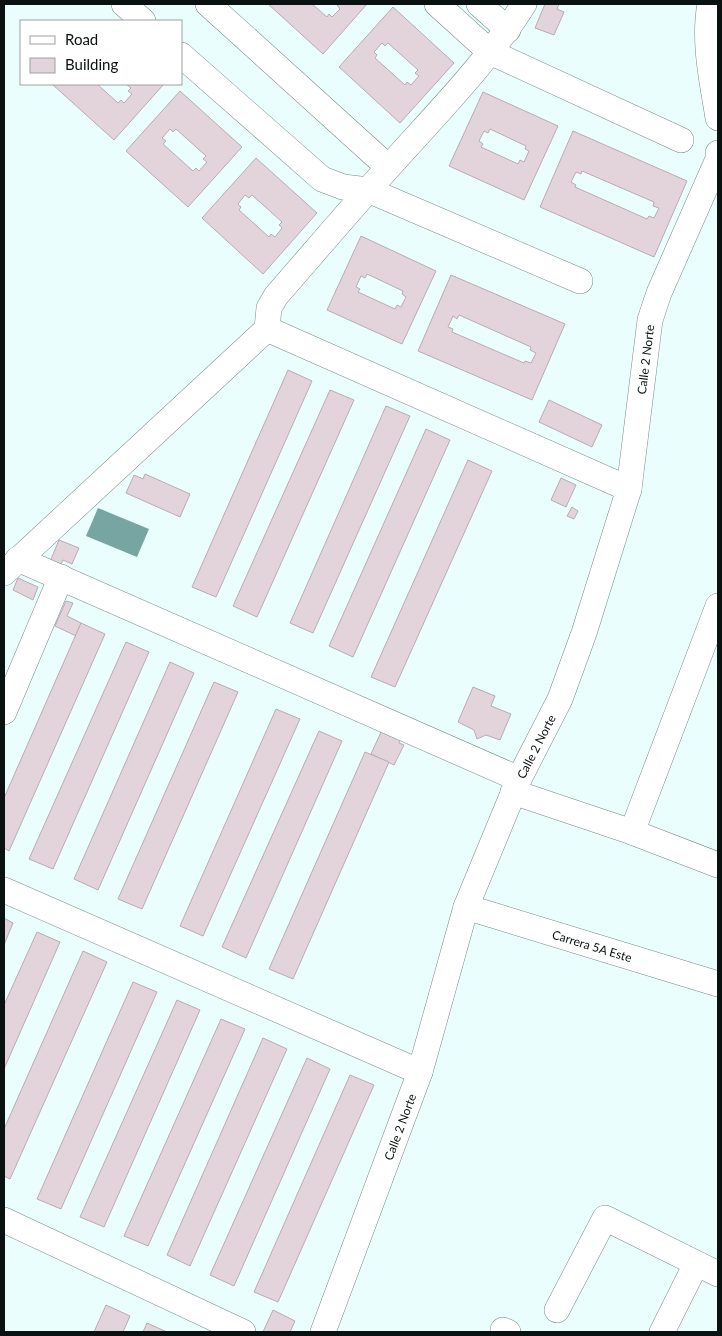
<svg xmlns="http://www.w3.org/2000/svg" width="722" height="1336" font-family="Lato,sans-serif">
<style>
.water{fill:#77a5a2}
.building{fill:#e3d3db;stroke:#baaab3;fill-rule:evenodd}
.lines{fill:none;stroke-linecap:round;stroke-linejoin:round}
.minor-casing{stroke:#778a88;stroke-width:26}
.minor{stroke:#fff;stroke-width:25}
.labels{text-anchor:middle;dominant-baseline:central;stroke-width:5;stroke-linejoin:round;paint-order:stroke}
.street-label{font-size:12px;fill:#0a1111;stroke:#fff}
</style>
<rect width="100%" height="100%" fill="#eafffd"/>
<path class="water" d="M98 508 149 529 137 557 86 536Z"/>
<g class="building">
<path d="M268 4H312L327 17 329 14 332 17 340 9 337 5 338 4H367L323 54Z"/>
<path d="M545 4H559L557 9 564 12 554 35 535 28Z"/>
<path d="M393 7 454 63 400 123 339 67ZM382 43 385 46 388 43 418 70 415 73 419 76 411 85 407 82 405 85 375 58 377 55 374 52Z"/>
<path d="M52 84H97L118 103 121 100 124 103 132 94 128 91 131 88 126 84H164L114 140Z"/>
<path d="M180 91 242 147 188 207 126 151ZM170 129 173 132 176 129 206 156 203 159 207 162 199 171 196 168 193 171 163 144 166 141 162 138Z"/>
<path d="M483 92 558 126 524 200 449 166ZM490 129 526 146 525 149 529 151 524 162 520 160 518 164 481 147 483 144 479 141 484 131 488 133Z"/>
<path d="M573 131 687 181 654 257 540 207ZM582 171 654 202 653 206 659 208 654 218 649 216 647 219 575 187 576 185 571 182 576 172 581 174Z"/>
<path d="M256 158 317 213 263 274 202 218ZM245 195 249 198 252 195 282 222 279 225 282 228 275 237 271 234 269 237 239 210 241 207 238 204Z"/>
<path d="M361 236 436 271 402 344 327 310ZM367 274 403 291 402 294 406 297 401 307 397 305 395 309 358 292 360 289 356 287 361 276 365 278Z"/>
<path d="M451 275 565 324 532 400 418 351ZM459 315 531 347 530 350 536 353 531 363 525 361 524 363 452 332 453 329 448 327 453 316 457 319Z"/>
<path d="M288 370 312 381 216 597 192 587Z"/>
<path d="M330 390 354 400 257 617 233 606Z"/>
<path d="M549 400 602 425 592 447 539 422Z"/>
<path d="M386 406 410 416 313 633 290 623Z"/>
<path d="M426 429 450 440 353 657 329 646Z"/>
<path d="M468 460 492 471 395 687 371 677Z"/>
<path d="M145 474 190 494 180 517 126 493 134 475 143 479Z"/>
<path d="M561 478 576 485 566 507 551 500Z"/>
<path d="M572 507 578 511 574 519 567 516Z"/>
<path d="M59 540 79 548 72 564 63 560 59 568 49 564Z"/>
<path d="M18 578 38 587 33 600 13 590Z"/>
<path d="M66 601 73 603 67 616 81 623 76 636 55 626Z"/>
<path d="M81 623 105 634 9 851 4 848V798Z"/>
<path d="M126 642 149 652 53 869 29 859Z"/>
<path d="M170 662 194 673 98 890 74 879Z"/>
<path d="M214 682 238 692 142 909 118 899Z"/>
<path d="M473 687 495 696 491 706 511 714 500 740 486 735 477 739 474 730 458 722Z"/>
<path d="M276 709 300 719 203 936 180 926Z"/>
<path d="M410 719 399 743 404 745 394 765 371 754 382 730Z"/>
<path d="M319 731 342 741 246 958 222 947Z"/>
<path d="M365 752 389 762 293 979 269 969Z"/>
<path d="M4 918 13 923 4 945Z"/>
<path d="M37 932 60 942 4 1069V1005Z"/>
<path d="M83 951 107 962 10 1179 4 1176V1129Z"/>
<path d="M133 982 157 992 61 1209 37 1199Z"/>
<path d="M177 1000 200 1010 104 1227 80 1217Z"/>
<path d="M221 1019 245 1029 148 1246 124 1236Z"/>
<path d="M263 1038 287 1049 190 1266 167 1255Z"/>
<path d="M307 1058 330 1069 234 1286 210 1275Z"/>
<path d="M350 1075 374 1085 278 1302 254 1292Z"/>
<path d="M106 1305 130 1316 123 1332H94Z"/>
<path d="M273 1310 295 1321 290 1332H263Z"/>
<path d="M147 1323 167 1332H143Z"/>
</g>
<g class="lines">
<defs>
<g id="minor">
<path d="M124 4 143 21"/>
<path d="M208 4 388 167"/>
<path d="M437 4 490 52 681 140"/>
<path d="M479 4 508 30"/>
<path d="M710 4C703 41 712 80 718 118"/>
<path d="M181 55 322 179 343 187 368 190 580 281"/>
<path d="M267 329 629 489"/>
<path d="M18 559 519 779"/>
<path d="M4 573 267 329 269 308 276 296C316 250 355 204 396 159 441 109 488 61 524 4"/>
<path d="M4 712 61 577"/>
<path d="M513 792 632 832 718 865"/>
<path d="M632 832 718 606"/>
<path d="M4 890 420 1072"/>
<path id="s1" d="M466 907 718 984"/>
<path d="M4 1220 243 1332"/>
<path d="M557 1310 605 1218 718 1274"/>
<path d="M503 1330 508 1332"/>
<path id="s2" d="M323 1332 420 1072 466 907 519 779 560 699 584 633 629 489 650 320 659 293 718 159V153"/>
<path d="M662 1332 696 1264"/>
</g>
</defs>
<use href="#minor" class="minor-casing"/>
<use href="#minor" class="minor"/>
</g>
<g class="labels">
<g class="street-label">
<text stroke="none"><textPath href="#s2" startOffset="1029">Calle 2 Norte</textPath></text>
<text stroke="none"><textPath href="#s2" startOffset="624">Calle 2 Norte</textPath></text>
<text stroke="none"><textPath href="#s1" startOffset="132">Carrera 5A Este</textPath></text>
<text stroke="none"><textPath href="#s2" startOffset="219">Calle 2 Norte</textPath></text>
</g>
</g>
<rect width="722" height="1336" fill="none" stroke="#0a1111" stroke-width="10"/>
<rect x="20" y="20" width="162" height="65" fill="#ffffff" stroke="#9da0a0"/>
<rect x="30" y="36" width="25" height="8" fill="#ffffff" stroke="#9da0a0"/>
<text x="65" y="45" font-size="15" fill="#0a1111">Road</text>
<rect x="30" y="58" width="25" height="15" fill="#e3d3db" stroke="#9da0a0"/>
<text x="65" y="70" font-size="15" fill="#0a1111">Building</text>
</svg>
